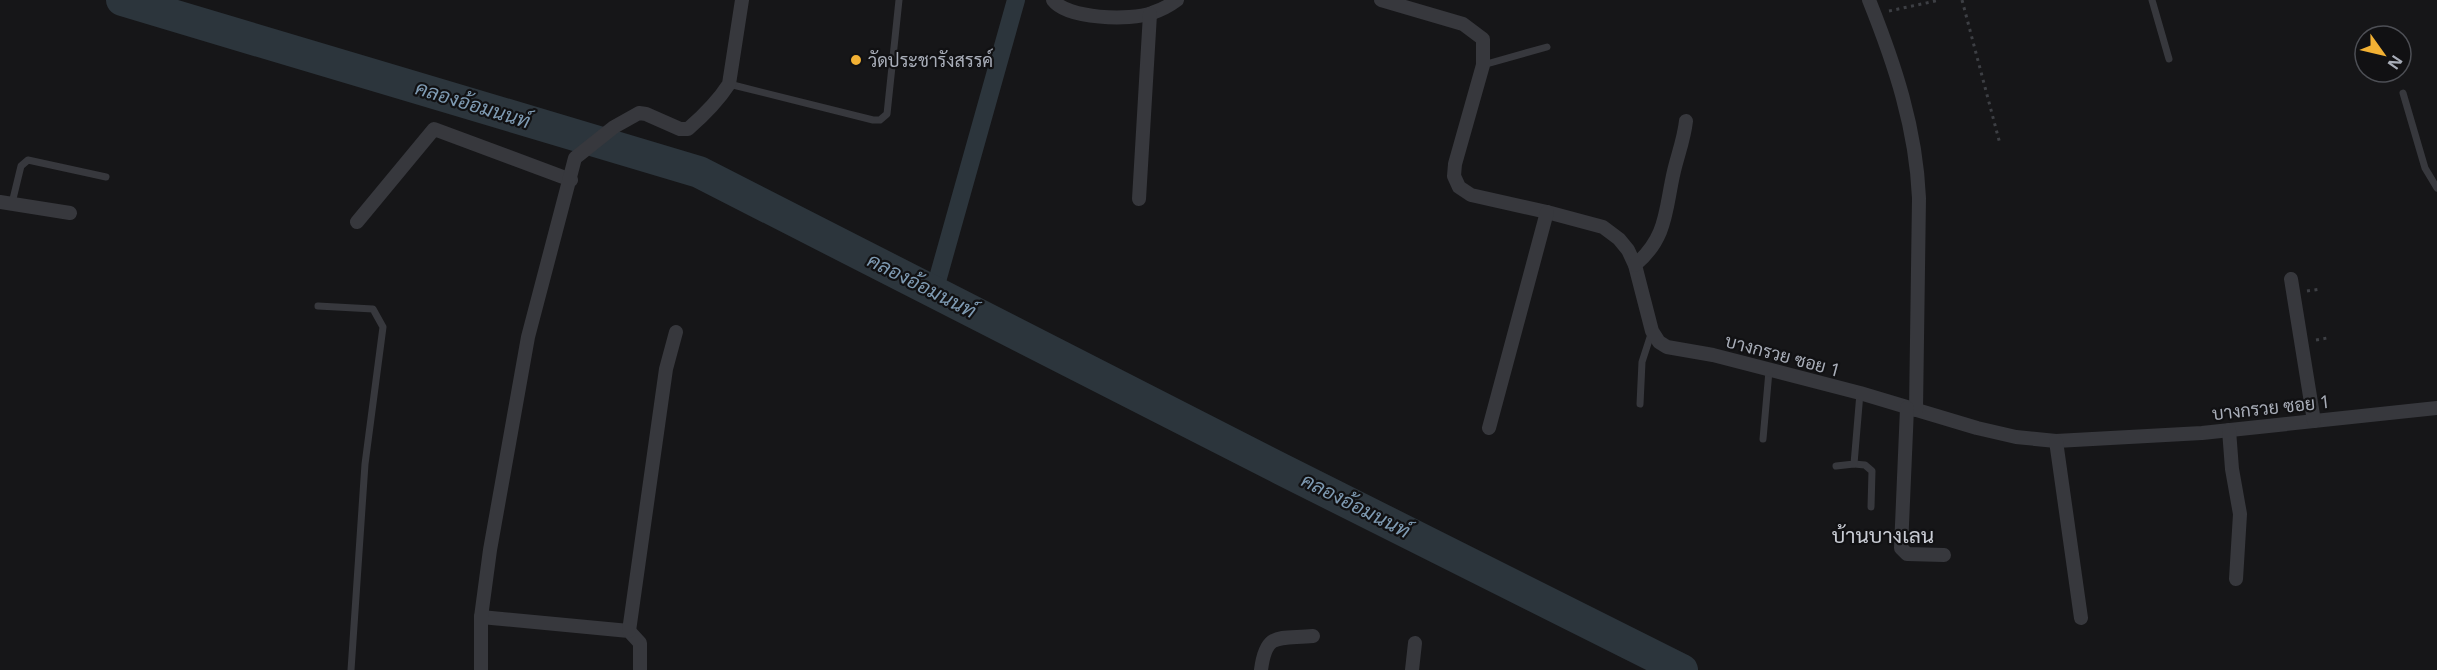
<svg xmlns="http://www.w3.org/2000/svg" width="2437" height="670" font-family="'Noto Sans',Sarabun,sans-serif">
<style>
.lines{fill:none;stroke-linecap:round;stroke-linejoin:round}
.canal{stroke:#2c353c;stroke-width:18}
.river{stroke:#2c353c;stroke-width:32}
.path{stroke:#3d3f44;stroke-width:3;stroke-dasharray:3 4.5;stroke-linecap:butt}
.lane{stroke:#37383d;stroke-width:7}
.street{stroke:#37383d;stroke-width:14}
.poi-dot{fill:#f2b134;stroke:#111113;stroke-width:2}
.labels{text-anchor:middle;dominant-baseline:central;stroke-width:4.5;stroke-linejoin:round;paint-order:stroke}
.poi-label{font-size:18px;fill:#a8adb8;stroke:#111113;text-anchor:start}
.street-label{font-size:18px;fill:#a8adb8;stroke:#111113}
.water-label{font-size:20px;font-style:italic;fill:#7f9bb3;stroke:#111113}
.quarter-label{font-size:21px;fill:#c9ccd4;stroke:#111113}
</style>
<rect width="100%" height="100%" fill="#161618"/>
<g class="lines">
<path class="canal" d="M934 292 1016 0"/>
<path class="river" d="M122 0 699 172 1281 469 1682 670"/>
<g class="path">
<path d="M1962 0 2000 144"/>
<path d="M1889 11 1940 0"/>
<path d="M2307 291 2321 289"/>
<path d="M2316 340 2327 338"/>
</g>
<g class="lane">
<path d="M2152 0 2169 59"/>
<path d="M1483 65 1547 47"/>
<path d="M729 84 873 120H880L887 114 899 0"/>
<path d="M2403 93 2425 168 2437 188"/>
<path d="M12 203 21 166 28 160 106 177"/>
<path d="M318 306 373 309 383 327 365 464 351 670"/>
<path d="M1640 404 1642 362 1652 331"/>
<path d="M1763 439 1769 371"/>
<path d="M1854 464 1865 465 1872 471 1871 507"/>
<path d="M1836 466 1854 464 1860 393"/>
</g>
<g class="street">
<path d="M1053 0C1067 19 1130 21 1152 13 1161 10 1169 6 1177 0"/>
<path d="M1381 0 1463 24 1483 39V65L1455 164 1454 176 1459 187 1471 195 1547 212 1603 227 1619 239 1628 250 1635 265 1652 331 1659 342 1667 347 1713 355 1860 393 1977 428 2016 437 2056 441 2202 433 2437 408"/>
<path d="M1869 0C1895 65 1916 128 1919 198L1916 410"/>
<path d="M1139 199 1150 14"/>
<path d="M0 202 70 213"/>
<path d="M357 222 434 129 571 180"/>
<path d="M1635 265C1668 237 1665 209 1674 171 1678 154 1684 139 1686 121"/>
<path d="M2291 279 2314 421"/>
<path d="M1907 408 1901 548 1907 554 1944 555"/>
<path d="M1489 428 1547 212"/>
<path d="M2229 430 2232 469 2240 514 2236 579"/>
<path d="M2056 441 2081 618"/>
<path d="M481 617 629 631 640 643V670"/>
<path d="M629 631 666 369 676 332"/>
<path d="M481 670V617L490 550 528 337 575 158 614 127 639 113 646 114 680 129H688C703 116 718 101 729 84L742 0"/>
<path d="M1261 670C1266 631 1279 639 1313 636"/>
<path d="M1412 670 1415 643"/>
</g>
</g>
<circle class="poi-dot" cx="856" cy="60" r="6"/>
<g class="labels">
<g class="poi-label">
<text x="868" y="60">วัดประชารังสรรค์</text>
</g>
<g class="street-label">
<text transform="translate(1783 355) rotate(15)">บางกรวย ซอย 1</text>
<text transform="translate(2271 407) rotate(-6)">บางกรวย ซอย 1</text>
</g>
<g class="water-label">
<text transform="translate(473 104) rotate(17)">คลองอ้อมนนท์</text>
<text transform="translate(922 285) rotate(27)">คลองอ้อมนนท์</text>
<text transform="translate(1356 505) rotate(27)">คลองอ้อมนนท์</text>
</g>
<g class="quarter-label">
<text x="1883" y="535">บ้านบางเลน</text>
</g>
</g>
<g transform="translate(2383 54) rotate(124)"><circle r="28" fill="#111113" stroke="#4d4f55" stroke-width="1.5"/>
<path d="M0-4.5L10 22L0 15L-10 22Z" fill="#f2b134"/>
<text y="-9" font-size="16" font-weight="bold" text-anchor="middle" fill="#a8adb8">N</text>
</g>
</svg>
